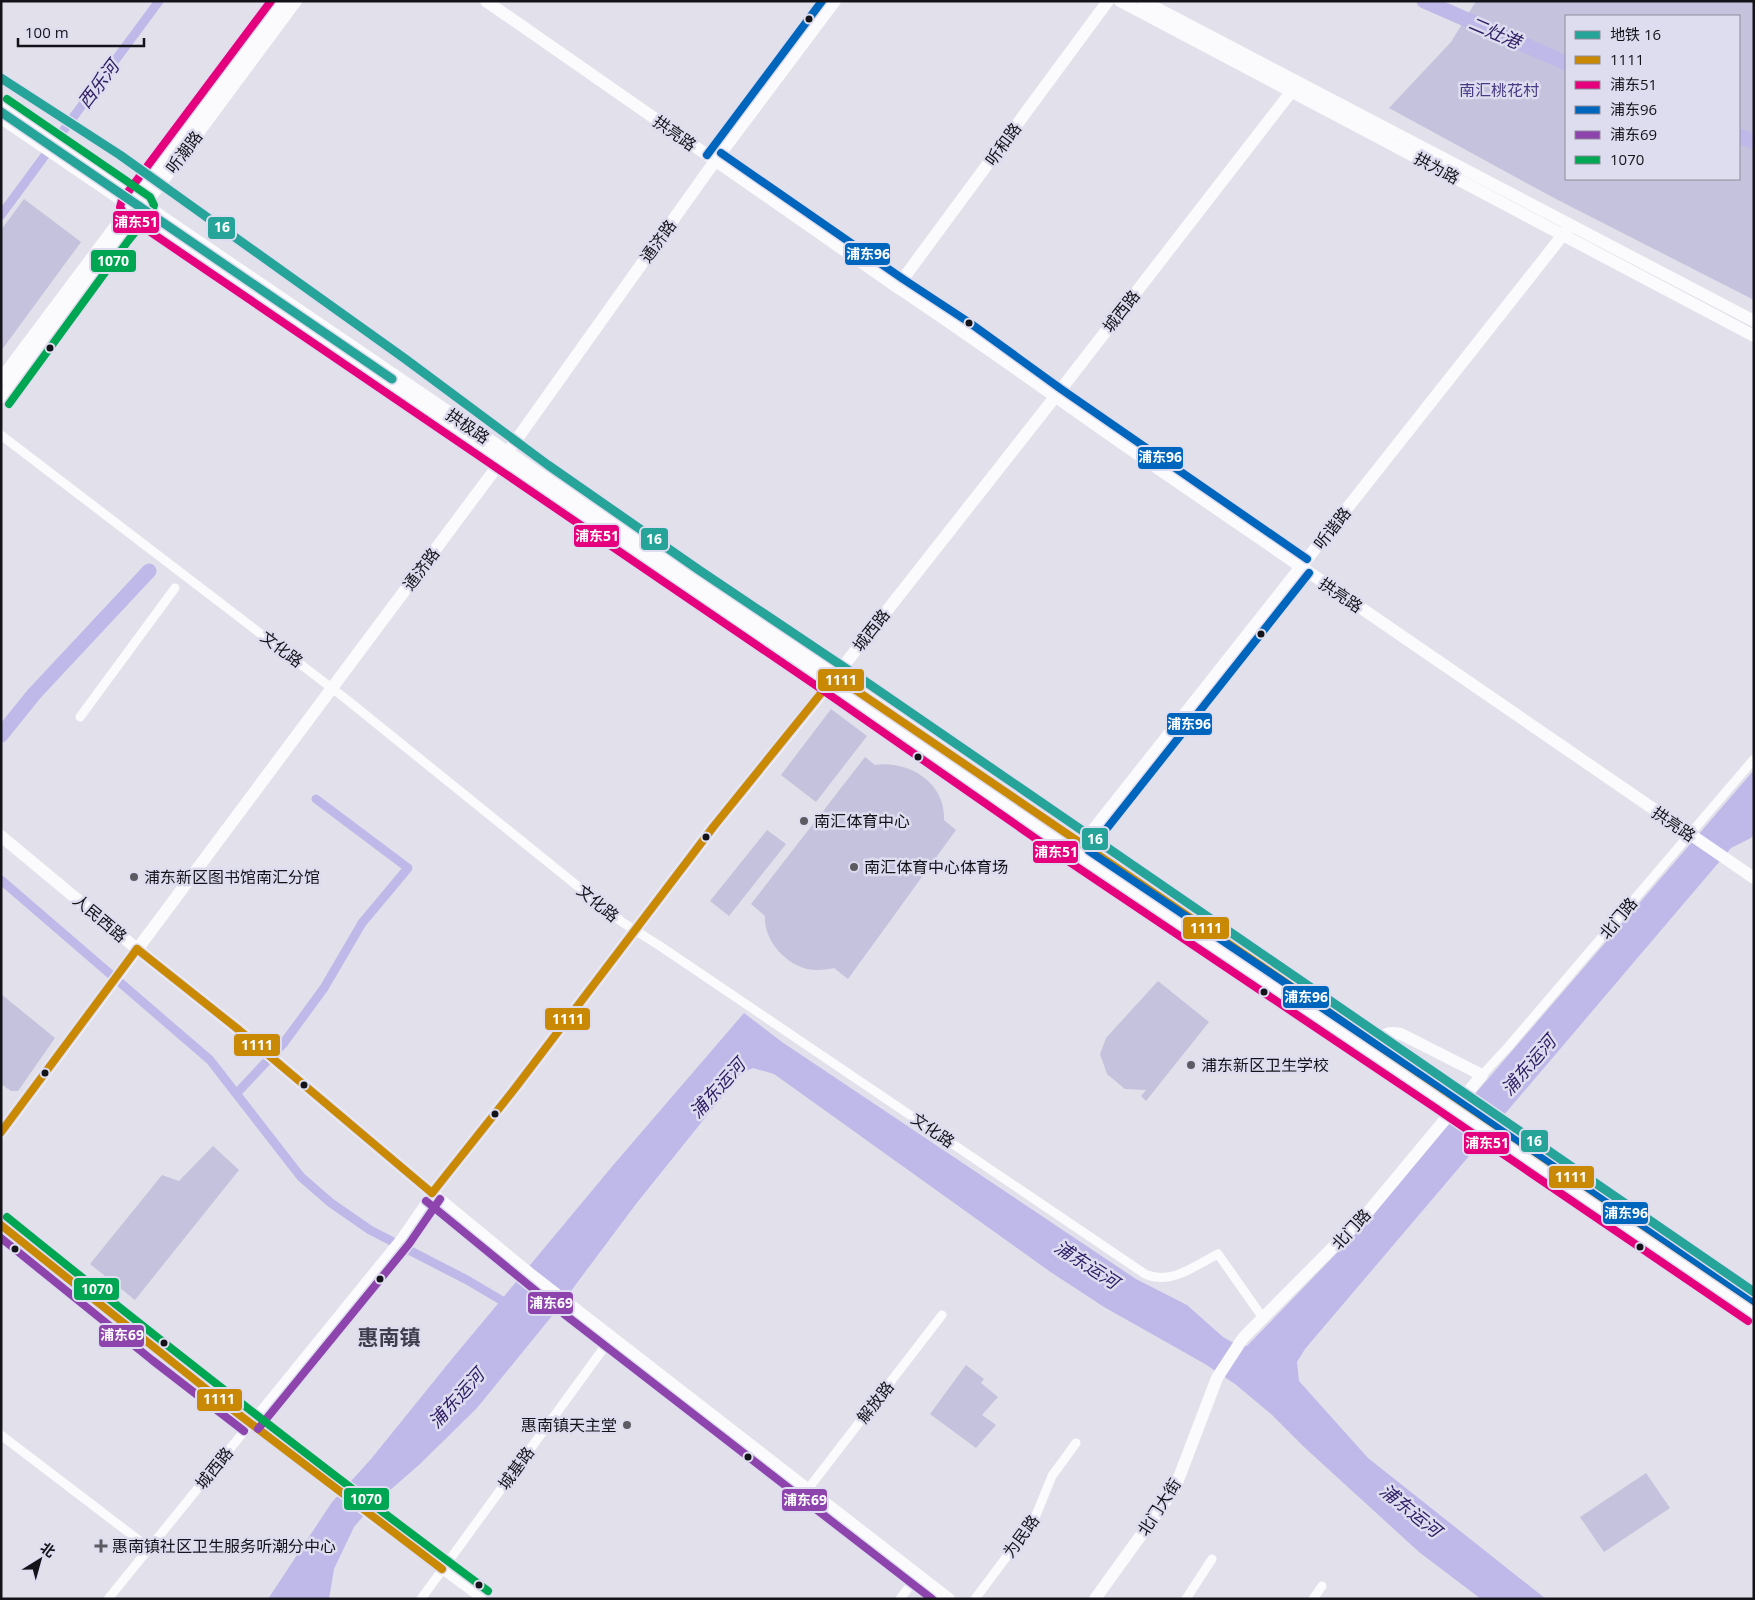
<svg xmlns="http://www.w3.org/2000/svg" width="1755" height="1600" font-family="'Open Sans','Noto Sans SC',sans-serif">
<style>
.green{fill:#c4c2dd;fill-rule:evenodd}
.water{fill:#beb9e8}
.lines{fill:none;stroke-linecap:round;stroke-linejoin:round}
.canal{stroke:#beb9e8;stroke-width:9}
.river{stroke:#beb9e8;stroke-width:15}
.street{stroke:#fbfafc;stroke-width:9}
.secondary{stroke:#fbfafc;stroke-width:12}
.bus-1-casing{stroke:#deddef;stroke-width:11}
.bus-2-casing{stroke:#deddef;stroke-width:11}
.bus-3-casing{stroke:#deddef;stroke-width:11}
.bus-4-casing{stroke:#deddef;stroke-width:11}
.bus-5-casing{stroke:#deddef;stroke-width:11}
.bus-1{stroke:#ca8905;stroke-width:8}
.bus-2{stroke:#e5007d;stroke-width:8}
.bus-3{stroke:#0065bd;stroke-width:8}
.bus-4{stroke:#8e44ad;stroke-width:8}
.bus-5{stroke:#00a651;stroke-width:8}
.metro-1-casing{stroke:#deddef;stroke-width:12}
.metro-1{stroke:#26a499;stroke-width:9}
.bus-dot{fill:#141319;stroke:#deddef;stroke-width:2}
.poi-dot{fill:#5c5b62;stroke:#deddef;stroke-width:2}
.labels{text-anchor:middle;dominant-baseline:central;stroke-width:5;stroke-linejoin:round;paint-order:stroke}
.park-label{font-size:16px;fill:#493b86;stroke:#deddef}
.street-label{font-size:16px;fill:#141319;stroke:#deddef}
.poi-label{font-size:16px;fill:#141319;stroke:#deddef;text-anchor:start}
.water-label{font-size:18px;font-style:italic;fill:#2e1c64;stroke:#deddef}
.district-label{font-size:21px;font-weight:bold;fill:#3f3e4c;stroke:#deddef}
.line-badge{stroke:#deddef;stroke-width:2}
.badge-label{font-size:14px;text-anchor:middle;font-weight:bold;fill:#fff}
</style>
<rect width="100%" height="100%" fill="#e2e1eb"/>
<g class="green">
<path d="M1476 1H1754V300L1554 198 1389 108 1451 42ZM1566 16H1739V179H1566Z"/>
<path d="M24 199 81 242 1 351V230Z"/>
<path d="M831 709 867 736 816 802 781 775Z"/>
<path d="M865 757 875 765C909 760 946 783 944 820L956 830 848 979 834 968C829 969 823 970 818 970 791 971 763 942 765 916L751 904Z"/>
<path d="M767 830 786 844 729 916 710 901Z"/>
<path d="M1158 981 1209 1022 1146 1101 1141 1096 1146 1090 1125 1089 1107 1074 1100 1054 1106 1038Z"/>
<path d="M1 994 55 1038 18 1091H11L1 1084Z"/>
<path d="M213 1146 239 1170 135 1300 90 1264 162 1175 179 1181Z"/>
<path d="M966 1365 984 1379 981 1383 998 1397 982 1415 996 1425 976 1448 930 1414Z"/>
<path d="M1646 1473 1670 1508 1604 1552 1580 1517Z"/>
</g>
<path class="water" d="M1754 770V835L1751 838 1731 848 1305 1349 1297 1362 1299 1381 1368 1458 1546 1599H1481L1419 1552 1304 1447 1271 1414 1235 1384 1205 1364 1104 1307 1049 1271 774 1074 753 1068 741 1073 636 1204 556 1311 477 1408 420 1464 372 1506 354 1527 334 1569 329 1599H268L332 1502 371 1459 451 1360 615 1163 744 1013 782 1042 1136 1279 1187 1305 1223 1337 1232 1342 1247 1346 1363 1226 1438 1137Z"/>
<g class="lines">
<g class="canal">
<path d="M1 215 159 1"/>
<path d="M1 880 210 1060 301 1177 331 1203 370 1230 467 1280 511 1306"/>
<path d="M237 1093 283 1044 324 988 362 923 408 868 316 799"/>
</g>
<g class="river">
<path d="M1424 1 1566 63"/>
<path d="M1739 136 1754 142"/>
<path d="M1 735 34 694 149 571"/>
</g>
<g class="street">
<path d="M1 435 346 699 622 922 660 946 1145 1274C1170 1286 1196 1265 1218 1254L1263 1318"/>
<path d="M80 717 175 588"/>
<path d="M1482 1075 1508 1047 1754 759"/>
<path d="M1 1225 158 1352 370 1516 482 1599"/>
<path d="M1 1435 149 1548"/>
<path d="M808 1489 942 1315"/>
<path d="M108 1599 401 1238 432 1193"/>
<path d="M421 1599 611 1338"/>
<path d="M900 1599 918 1575"/>
<path d="M975 1599 1034 1520 1052 1476 1076 1443"/>
<path d="M1186 1599 1212 1559"/>
<path d="M1313 1599 1322 1586"/>
</g>
<g class="secondary">
<path d="M486 1 897 287C983 344 1066 405 1150 463 1351 602 1552 741 1754 878"/>
<path d="M1120 1 1754 336"/>
<path d="M1143 1 1754 321"/>
<path d="M1 107 1754 1301"/>
<path d="M1 118 830 683 1074 853 1440 1099 1754 1313"/>
<path d="M897 287 1108 1"/>
<path d="M1 379 284 1"/>
<path d="M1 398 120 235 159 186 296 1"/>
<path d="M1 836 137 949 239 1030 432 1193 529 1273 949 1599"/>
<path d="M1078 849 1570 226"/>
<path d="M1 1132 502 460 715 161 835 1"/>
<path d="M432 1193 516 1087 714 826 830 683 1055 397 1298 83"/>
<path d="M1095 1599 1175 1488 1217 1378 1243 1338 1368 1212 1482 1075 1401 1034C1389 1031 1383 1034 1376 1043"/>
</g>
<defs>
<g id="bus-1">
<path d="M137 949 239 1030 432 1193"/>
<path d="M1 1132 137 949"/>
<path d="M432 1193 516 1087 714 826 835 676 1754 1301"/>
<path d="M1 1225 220 1400 442 1569"/>
</g>
<path id="bus-2" d="M271 1 122 200 120 207 124 214 824 691 1068 861 1434 1107 1748 1321"/>
<g id="bus-3">
<path d="M721 153 903 279 970 323 1061 389 1307 559"/>
<path d="M707 155 822 1"/>
<path d="M1309 573 1089 851 1446 1091 1754 1301"/>
</g>
<g id="bus-4">
<path d="M426 1201 564 1314 932 1599"/>
<path d="M1 1238 152 1360 244 1431"/>
<path d="M258 1429 409 1244 440 1199"/>
</g>
<g id="bus-5">
<path d="M7 99 150 197 154 205 152 211 128 241 9 404"/>
<path d="M7 1217C165 1345 325 1470 488 1591"/>
</g>
</defs>
<use href="#bus-1" class="bus-1-casing"/>
<use href="#bus-2" class="bus-2-casing"/>
<use href="#bus-3" class="bus-3-casing"/>
<use href="#bus-4" class="bus-4-casing"/>
<use href="#bus-5" class="bus-5-casing"/>
<use href="#bus-1" class="bus-1"/>
<use href="#bus-2" class="bus-2"/>
<use href="#bus-3" class="bus-3"/>
<use href="#bus-4" class="bus-4"/>
<use href="#bus-5" class="bus-5"/>
<defs>
<g id="metro-1">
<path d="M1 78 120 155 404 358 548 465 699 570 869 684 1754 1292"/>
<path d="M1 112 392 379"/>
</g>
</defs>
<use href="#metro-1" class="metro-1-casing"/>
<use href="#metro-1" class="metro-1"/>
</g>
<g class="bus-dot">
<circle cx="809" cy="19" r="4.5"/>
<circle cx="969" cy="323" r="4.5"/>
<circle cx="50" cy="348" r="4.5"/>
<circle cx="1261" cy="634" r="4.5"/>
<circle cx="918" cy="757" r="4.5"/>
<circle cx="706" cy="837" r="4.5"/>
<circle cx="1264" cy="992" r="4.5"/>
<circle cx="45" cy="1073" r="4.5"/>
<circle cx="304" cy="1085" r="4.5"/>
<circle cx="495" cy="1114" r="4.5"/>
<circle cx="1640" cy="1247" r="4.5"/>
<circle cx="15" cy="1249" r="4.5"/>
<circle cx="380" cy="1279" r="4.5"/>
<circle cx="164" cy="1343" r="4.5"/>
<circle cx="748" cy="1457" r="4.5"/>
<circle cx="479" cy="1585" r="4.5"/>
</g>
<g class="poi-dot">
<circle cx="804" cy="821" r="5"/>
<circle cx="854" cy="867" r="5"/>
<circle cx="134" cy="877" r="5"/>
<circle cx="1191" cy="1065" r="5"/>
<circle cx="627" cy="1425" r="5"/>
<path d="M98.5 1538.5h5v5h5v5h-5v5h-5v-5h-5v-5h5z"/>
</g>
<g class="labels">
<g class="park-label">
<text x="1499" y="90">南汇桃花村</text>
</g>
<g class="street-label">
<text transform="translate(675 133) rotate(35)">拱亮路</text>
<text transform="translate(1003 144) rotate(-54)">听和路</text>
<text transform="translate(184 152) rotate(-53)">听潮路</text>
<text transform="translate(1437 168) rotate(28)">拱为路</text>
<text transform="translate(658 241) rotate(-54)">通济路</text>
<text transform="translate(1121 311) rotate(-52)">城西路</text>
<text transform="translate(468 426) rotate(34)">拱极路</text>
<text transform="translate(1332 528) rotate(-52)">听谐路</text>
<text transform="translate(421 569) rotate(-53)">通济路</text>
<text transform="translate(1341 595) rotate(34)">拱亮路</text>
<text transform="translate(871 630) rotate(-52)">城西路</text>
<text transform="translate(282 649) rotate(37)">文化路</text>
<text transform="translate(1674 824) rotate(34)">拱亮路</text>
<text transform="translate(598 903) rotate(39)">文化路</text>
<text transform="translate(100 918) rotate(40)">人民西路</text>
<text transform="translate(1618 918) rotate(-50)">北门路</text>
<text transform="translate(933 1130) rotate(34)">文化路</text>
<text transform="translate(1351 1229) rotate(-47)">北门路</text>
<text transform="translate(875 1402) rotate(-52)">解放路</text>
<text transform="translate(214 1468) rotate(-51)">城西路</text>
<text transform="translate(516 1468) rotate(-54)">城基路</text>
<text transform="translate(1159 1507) rotate(-57)">北门大街</text>
<text transform="translate(1021 1536) rotate(-54)">为民路</text>
</g>
<g class="poi-label">
<text x="814" y="821">南汇体育中心</text>
<text x="864" y="867">南汇体育中心体育场</text>
<text x="144" y="877">浦东新区图书馆南汇分馆</text>
<text x="1201" y="1065">浦东新区卫生学校</text>
<text x="617" y="1425" text-anchor="end">惠南镇天主堂</text>
<text x="112" y="1546">惠南镇社区卫生服务听潮分中心</text>
</g>
<g class="water-label">
<text transform="translate(1495 32) rotate(23)">二灶港</text>
<text transform="translate(98 84) rotate(-53)">西乐河</text>
<text transform="translate(1528 1065) rotate(-49)">浦东运河</text>
<text transform="translate(717 1088) rotate(-48)">浦东运河</text>
<text transform="translate(1087 1264) rotate(33)">浦东运河</text>
<text transform="translate(456 1398) rotate(-48)">浦东运河</text>
<text transform="translate(1411 1510) rotate(39)">浦东运河</text>
</g>
<g class="district-label">
<text x="389" y="1337">惠南镇</text>
</g>
</g>
<g class="line-badge">
<rect x="112" y="210" width="48" height="24" rx="5" fill="#e5007d"/>
<rect x="207" y="216" width="29" height="24" rx="5" fill="#26a499"/>
<rect x="844" y="242" width="47" height="24" rx="5" fill="#0065bd"/>
<rect x="90" y="249" width="47" height="24" rx="5" fill="#00a651"/>
<rect x="1137" y="446" width="47" height="24" rx="5" fill="#0065bd"/>
<rect x="573" y="524" width="47" height="24" rx="5" fill="#e5007d"/>
<rect x="640" y="527" width="29" height="24" rx="5" fill="#26a499"/>
<rect x="817" y="668" width="48" height="24" rx="5" fill="#ca8905"/>
<rect x="1166" y="712" width="47" height="24" rx="5" fill="#0065bd"/>
<rect x="1081" y="827" width="28" height="24" rx="5" fill="#26a499"/>
<rect x="1032" y="840" width="47" height="24" rx="5" fill="#e5007d"/>
<rect x="1182" y="916" width="48" height="24" rx="5" fill="#ca8905"/>
<rect x="1282" y="985" width="48" height="24" rx="5" fill="#0065bd"/>
<rect x="544" y="1007" width="47" height="24" rx="5" fill="#ca8905"/>
<rect x="233" y="1033" width="48" height="24" rx="5" fill="#ca8905"/>
<rect x="1520" y="1129" width="29" height="24" rx="5" fill="#26a499"/>
<rect x="1463" y="1131" width="47" height="24" rx="5" fill="#e5007d"/>
<rect x="1548" y="1165" width="47" height="24" rx="5" fill="#ca8905"/>
<rect x="1602" y="1201" width="47" height="24" rx="5" fill="#0065bd"/>
<rect x="73" y="1277" width="47" height="24" rx="5" fill="#00a651"/>
<rect x="527" y="1291" width="47" height="24" rx="5" fill="#8e44ad"/>
<rect x="98" y="1324" width="47" height="24" rx="5" fill="#8e44ad"/>
<rect x="196" y="1388" width="47" height="24" rx="5" fill="#ca8905"/>
<rect x="343" y="1487" width="47" height="24" rx="5" fill="#00a651"/>
<rect x="781" y="1488" width="47" height="24" rx="5" fill="#8e44ad"/>
</g>
<g class="badge-label">
<text x="136" y="227">浦东51</text>
<text x="222" y="232">16</text>
<text x="868" y="259">浦东96</text>
<text x="113" y="266">1070</text>
<text x="1160" y="462">浦东96</text>
<text x="597" y="541">浦东51</text>
<text x="654" y="544">16</text>
<text x="841" y="685">1111</text>
<text x="1189" y="729">浦东96</text>
<text x="1095" y="844">16</text>
<text x="1056" y="857">浦东51</text>
<text x="1206" y="933">1111</text>
<text x="1306" y="1002">浦东96</text>
<text x="568" y="1024">1111</text>
<text x="257" y="1050">1111</text>
<text x="1534" y="1146">16</text>
<text x="1487" y="1148">浦东51</text>
<text x="1571" y="1182">1111</text>
<text x="1626" y="1218">浦东96</text>
<text x="97" y="1294">1070</text>
<text x="551" y="1308">浦东69</text>
<text x="122" y="1340">浦东69</text>
<text x="219" y="1404">1111</text>
<text x="366" y="1504">1070</text>
<text x="805" y="1505">浦东69</text>
</g>
<rect width="1755" height="1600" fill="none" stroke="#141319" stroke-width="5"/>
<rect x="1565" y="15" width="175" height="165" fill="#deddef" stroke="#8d8c99"/>
<rect x="1575" y="31" width="25" height="8" fill="#26a499" stroke="#8d8c99"/>
<text x="1610" y="40" font-size="15" fill="#141319">地铁 16</text>
<rect x="1575" y="56" width="25" height="8" fill="#ca8905" stroke="#8d8c99"/>
<text x="1610" y="65" font-size="15" fill="#141319">1111</text>
<rect x="1575" y="81" width="25" height="8" fill="#e5007d" stroke="#8d8c99"/>
<text x="1610" y="90" font-size="15" fill="#141319">浦东51</text>
<rect x="1575" y="106" width="25" height="8" fill="#0065bd" stroke="#8d8c99"/>
<text x="1610" y="115" font-size="15" fill="#141319">浦东96</text>
<rect x="1575" y="131" width="25" height="8" fill="#8e44ad" stroke="#8d8c99"/>
<text x="1610" y="140" font-size="15" fill="#141319">浦东69</text>
<rect x="1575" y="156" width="25" height="8" fill="#00a651" stroke="#8d8c99"/>
<text x="1610" y="165" font-size="15" fill="#141319">1070</text>
<g transform="translate(40 1560) rotate(37)" stroke="#deddef" stroke-width="4" paint-order="stroke">
<path d="M0-4L9 19L0 12L-9 19Z" fill="#141319"/>
<text y="-8" font-size="14" font-weight="bold" text-anchor="middle" fill="#141319">北</text>
</g>
<path d="M18 38v8h126v-8" fill="none" stroke="#141319" stroke-width="2.5"/>
<text x="25" y="38" font-size="15" fill="#141319" stroke="#deddef" stroke-width="4" paint-order="stroke">100 m</text>
</svg>
